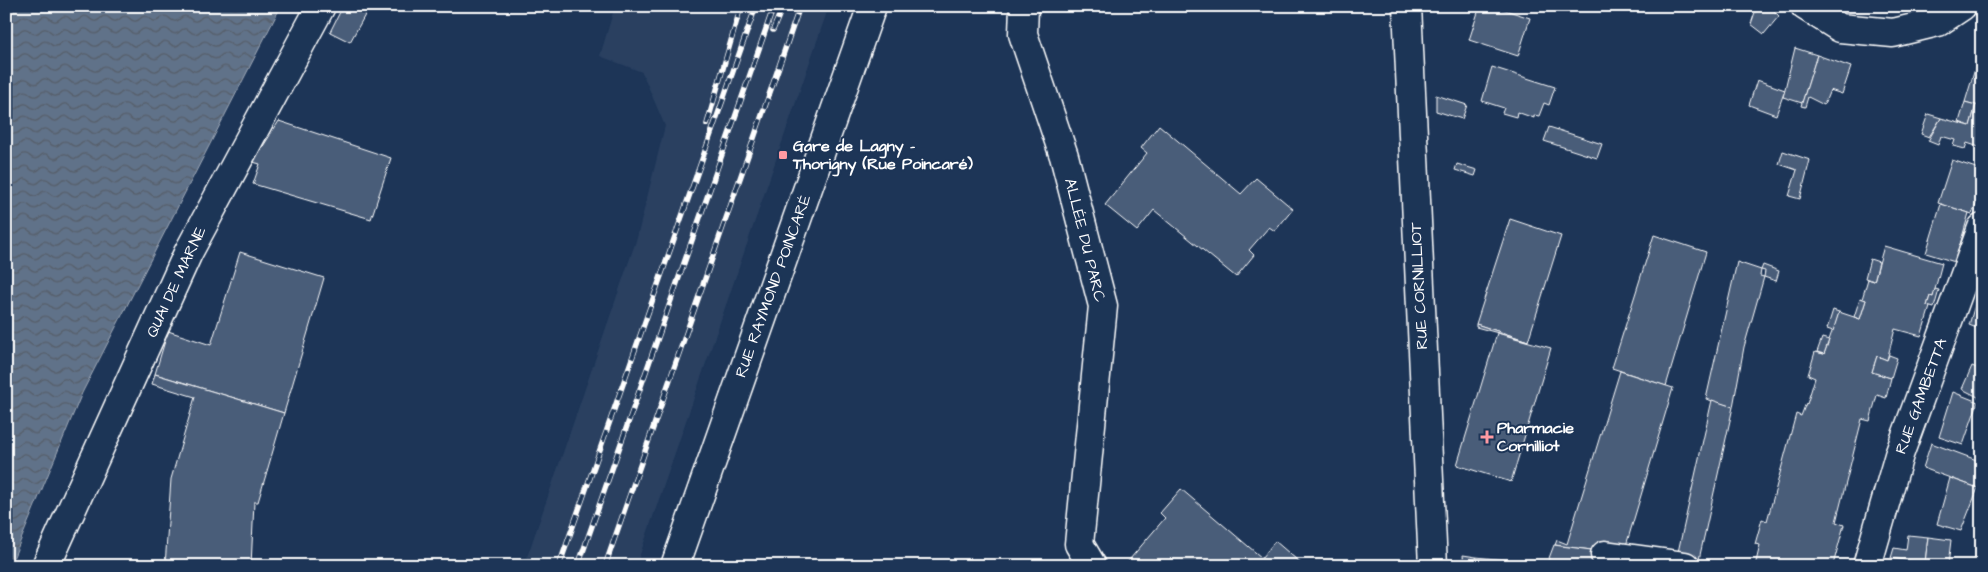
<svg xmlns="http://www.w3.org/2000/svg" width="1988" height="572" font-family="'Architects Daughter',sans-serif">
<style>
.built{fill:#2a4161}
.water{fill:url(#water-waves);stroke:#a0aab8}
.building{fill:#4a5d79;stroke:#fff}
.lines{fill:none;stroke-linecap:round;stroke-linejoin:round}
.pedestrian-casing{stroke:#fff;stroke-width:31}
.minor-casing{stroke:#fff;stroke-width:31}
.tertiary-casing{stroke:#fff;stroke-width:31}
.pedestrian{stroke:#1d3557;stroke-width:28}
.minor{stroke:#1d3557;stroke-width:28}
.tertiary{stroke:#1d3557;stroke-width:28}
.rail-casing{stroke:#fff;stroke-width:5.5}
.rail{stroke:#1d3557;stroke-width:4;stroke-dasharray:11;stroke-linecap:butt}
.poi-dot{fill:#ff9aa2;stroke:#1d3557;stroke-width:2}
.labels{text-anchor:middle;dominant-baseline:central;stroke-width:4;stroke-linejoin:round;paint-order:stroke}
.poi-label{font-size:16px;font-weight:bold;fill:#fff;stroke:#1d3557;text-anchor:start}
.street-label{font-size:16px;fill:#fff;stroke:#1d3557}
</style>
<defs>
<pattern id="water-waves" width="16" height="10" patternUnits="userSpaceOnUse" patternTransform="scale(1.25)"><rect width="16" height="10" fill="#617289"/><path d="M0 5q4-4 8 0t8 0" fill="none" stroke="#555d67"/></pattern>
</defs>
<rect width="100%" height="100%" fill="#1d3557"/>
<filter id="ink" filterUnits="userSpaceOnUse"><feTurbulence type="fractalNoise" baseFrequency=".02" numOctaves="2"/><feDisplacementMap in="SourceGraphic" scale="10" xChannelSelector="R" yChannelSelector="G"/><feConvolveMatrix kernelMatrix="1 2 1 2 8 2 1 2 1" color-interpolation-filters="sRGB"/></filter>
<g filter="url(#ink)">
<path class="built" d="M615 6H829L636 566H524L637 238 665 126 642 72 600 56Z"/>
<path class="water" d="M6 6H281L82 393 10 566H6Z"/>
<g class="building">
<path d="M343 6H370L350 42 330 32Z"/>
<path d="M1480 6H1493L1530 18 1518 56 1469 40Z"/>
<path d="M1757 6H1769L1779 16 1764 34 1751 24Z"/>
<path d="M1795 48 1817 55 1802 103 1783 97Z"/>
<path d="M1817 55 1851 67 1842 94 1830 90 1824 105 1808 97 1805 107 1801 106Z"/>
<path d="M1978 59 1982 60V107L1965 102Z"/>
<path d="M1492 67 1555 87 1549 105 1544 103 1539 116 1534 115V118L1517 112 1516 117 1502 113 1504 108 1482 101Z"/>
<path d="M1757 80 1785 90 1776 115 1749 105Z"/>
<path d="M1436 95 1467 105 1462 119 1436 111Z"/>
<path d="M1965 102 1976 105 1970 126 1959 122Z"/>
<path d="M1976 105 1982 107V148L1967 143 1965 149 1953 146 1955 140 1941 136 1938 145 1928 141 1941 118 1970 126Z"/>
<path d="M1928 114 1941 118 1929 137 1921 134Z"/>
<path d="M279 121 391 158 371 219 253 184 260 164 253 162Z"/>
<path d="M1159 125 1241 194 1256 178 1293 209 1275 231 1269 227 1249 250 1254 255 1236 277 1154 210 1137 231 1105 205 1147 153 1141 148Z"/>
<path d="M1549 127 1602 144 1597 158 1544 141Z"/>
<path d="M1783 151 1810 160 1800 199 1789 196 1797 170 1779 164Z"/>
<path d="M1952 160 1982 170 1980 178H1982V191L1972 214 1938 203Z"/>
<path d="M1457 164 1477 170 1475 176 1455 170Z"/>
<path d="M1941 204 1969 213 1955 262 1926 253Z"/>
<path d="M1510 219 1561 236 1528 341 1476 324Z"/>
<path d="M1654 235 1706 252 1666 386 1612 368Z"/>
<path d="M1884 246 1942 263 1933 297 1930 296 1927 306 1930 307 1921 336 1895 329 1887 360 1877 356 1872 372 1891 378 1886 398 1877 395 1870 421 1862 419 1836 522 1844 525 1833 565 1823 563V566H1755L1760 545 1755 544 1762 519 1767 521 1796 414 1801 416 1806 403 1807 404 1815 378 1808 375 1815 352 1824 354 1839 312 1860 319 1866 300 1862 299 1868 279 1874 281Z"/>
<path d="M240 252 324 278 284 413 155 374 168 331 211 345Z"/>
<path d="M1870 259 1879 262 1874 281 1865 278Z"/>
<path d="M1737 262 1761 270 1760 276 1764 277 1744 347 1733 407 1706 399Z"/>
<path d="M1763 265 1779 271 1776 281 1764 277 1765 271 1761 270Z"/>
<path d="M1982 284V308L1975 305Z"/>
<path d="M1935 289 1939 290 1934 308 1927 306 1930 296 1933 297Z"/>
<path d="M1860 298 1866 300 1860 319 1854 317Z"/>
<path d="M1975 305 1982 308V330L1969 325Z"/>
<path d="M1833 310 1839 312 1833 331 1827 329Z"/>
<path d="M1476 324 1528 341 1476 327Z"/>
<path d="M1497 333 1551 348 1511 482 1457 465Z"/>
<path d="M1822 338 1829 340 1824 354 1817 352Z"/>
<path d="M1889 355 1897 358 1891 378 1872 372 1877 356 1887 360Z"/>
<path d="M1972 366 1982 370V399L1962 389Z"/>
<path d="M1620 371 1673 388 1625 549 1606 552 1555 545 1557 540 1567 544Z"/>
<path d="M155 374 284 413 258 502H254L251 566H165L171 479 195 397 152 384Z"/>
<path d="M1953 392 1978 402 1963 445 1939 437Z"/>
<path d="M1712 400 1733 407 1698 564 1676 561Z"/>
<path d="M1931 443 1982 462V477L1978 488 1923 468Z"/>
<path d="M1950 478 1978 488 1961 531 1937 524Z"/>
<path d="M1181 489 1262 558 1275 541 1304 566H1124L1165 518 1160 513Z"/>
<path d="M1908 535 1928 537 1925 563 1891 558 1894 548 1906 550Z"/>
<path d="M1928 537 1951 540 1948 565 1925 563Z"/>
<path d="M1554 545 1606 552 1601 566H1546Z"/>
<path d="M1463 555 1476 557 1479 562 1510 566H1464Z"/>
<path d="M1476 557 1515 561 1512 566H1510L1479 562Z"/>
</g>
<g class="lines">
<defs>
<path id="pedestrian" d="M1605 555 1685 566"/>
<g id="minor">
<path d="M1024 6 1023 34 1064 156 1103 306 1079 544 1092 566"/>
<path d="M1407 6 1433 566"/>
<path d="M46 566 188 253 321 6"/>
<path d="M1867 566 1899 455 1982 228"/>
</g>
<g id="tertiary">
<path d="M1805 6 1840 28 1893 33 1938 22 1962 6"/>
<path d="M675 566 872 6"/>
</g>
</defs>
<use href="#pedestrian" class="pedestrian-casing"/>
<use href="#minor" class="minor-casing"/>
<use href="#tertiary" class="tertiary-casing"/>
<use href="#pedestrian" class="pedestrian"/>
<use href="#minor" class="minor"/>
<use href="#tertiary" class="tertiary"/>
<defs>
<g id="rail">
<path d="M773 30 783 6"/>
<path d="M707 124 741 6"/>
<path d="M559 566 756 6"/>
<path d="M578 566 774 6"/>
<path d="M605 566 800 6"/>
</g>
</defs>
<use href="#rail" class="rail-casing"/>
<use href="#rail" class="rail"/>
</g>
</g>
<g class="poi-dot">
<rect x="778" y="150" width="10" height="10" rx="2.5"/>
<path d="M1484.5 429.5h5v5h5v5h-5v5h-5v-5h-5v-5h5z"/>
</g>
<g class="labels">
<g class="poi-label">
<text x="793" y="146">Gare de Lagny -<tspan x="793" dy="18">Thorigny (Rue Poincaré)</tspan></text>
<text x="1497" y="428">Pharmacie<tspan x="1497" dy="18">Cornilliot</tspan></text>
</g>
<g class="street-label">
<text transform="translate(1085 240) rotate(76)">ALLÉE DU PARC</text>
<text transform="translate(176 282) rotate(-65)">QUAI DE MARNE</text>
<text transform="translate(773 286) rotate(-70)">RUE RAYMOND POINCARÉ</text>
<text transform="translate(1419 286) rotate(-93)">RUE CORNILLIOT</text>
<text transform="translate(1921 396) rotate(-70)">RUE GAMBETTA</text>
</g>
</g>
<rect width="1988" height="572" fill="none" stroke="#1d3557" stroke-width="25"/>
<rect x="12" y="12" width="1963" height="547" fill="none" stroke="#fff" stroke-width="2" filter="url(#ink)"/>
</svg>
